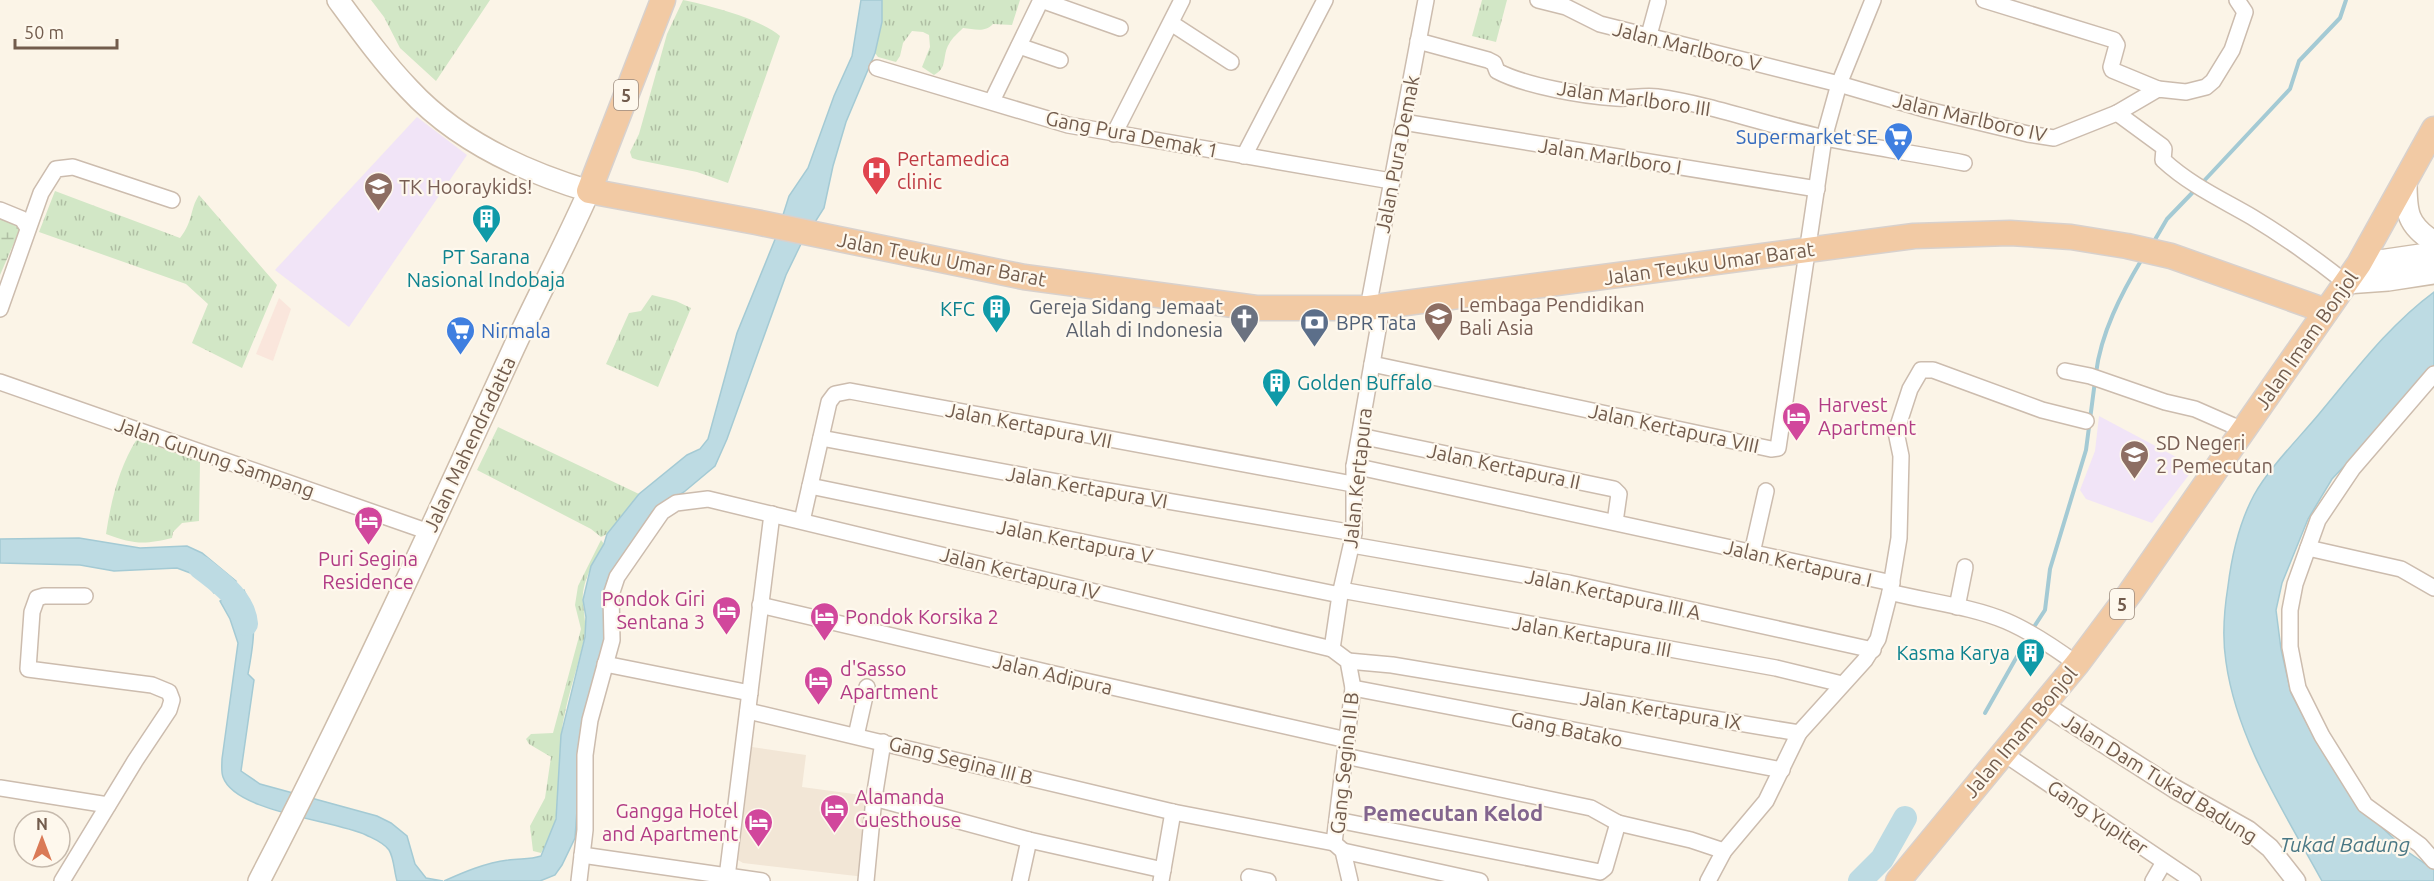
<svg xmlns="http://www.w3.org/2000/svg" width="2434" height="881" font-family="Ubuntu,sans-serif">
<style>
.residential{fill:#f2e6d6}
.commercial{fill:#fae6dc}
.education{fill:#f1e4f7}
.grass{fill:url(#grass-tufts)}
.wetland{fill:url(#wetland-marsh)}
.water{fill:#bddbe3;stroke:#a4cad4;stroke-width:1.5}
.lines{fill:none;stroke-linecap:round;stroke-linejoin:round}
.stream{stroke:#a4cad4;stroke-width:4}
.river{stroke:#bddbe3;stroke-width:24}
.minor-casing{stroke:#ccbcae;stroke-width:18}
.tertiary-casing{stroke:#ccbcae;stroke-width:21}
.secondary-casing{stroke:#cebdab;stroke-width:24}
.trunk-casing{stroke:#d8d1cd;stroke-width:27}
.minor{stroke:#fff;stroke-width:15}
.tertiary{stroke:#fff;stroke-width:18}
.secondary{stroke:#fff;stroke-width:21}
.trunk{stroke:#f2caa4;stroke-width:24}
.labels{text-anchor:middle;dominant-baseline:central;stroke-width:4.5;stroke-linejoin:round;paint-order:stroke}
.shield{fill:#fef8ed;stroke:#9c8b7d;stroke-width:1.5}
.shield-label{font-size:18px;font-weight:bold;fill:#725c4d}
.street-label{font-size:20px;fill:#725c4d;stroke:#fef8ed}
.shop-label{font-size:20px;fill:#366cbe;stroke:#fef8ed;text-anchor:end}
.health-label{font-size:20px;fill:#be3a42;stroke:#fef8ed;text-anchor:start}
.education-label{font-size:20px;fill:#785e54;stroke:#fef8ed;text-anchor:start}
.culture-label{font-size:20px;fill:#0d838f;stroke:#fef8ed;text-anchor:end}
.worship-label{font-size:20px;fill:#5b616d;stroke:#fef8ed;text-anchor:end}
.service-label{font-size:20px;fill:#4e5e75;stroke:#fef8ed;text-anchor:start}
.hotel-label{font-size:20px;fill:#b23c85;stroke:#fef8ed;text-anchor:start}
.water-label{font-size:21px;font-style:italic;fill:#497784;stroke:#fef8ed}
.quarter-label{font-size:22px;font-weight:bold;fill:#83658e;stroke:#fef8ed}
</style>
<defs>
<pattern id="grass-tufts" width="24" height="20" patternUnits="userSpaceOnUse" patternTransform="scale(1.5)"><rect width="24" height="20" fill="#d2e7c6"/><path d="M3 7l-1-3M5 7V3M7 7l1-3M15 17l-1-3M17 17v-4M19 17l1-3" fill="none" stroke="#afbea3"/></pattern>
<pattern id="wetland-marsh" width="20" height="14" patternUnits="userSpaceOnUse" patternTransform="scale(1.5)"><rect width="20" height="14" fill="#d2e7c6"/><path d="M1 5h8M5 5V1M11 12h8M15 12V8" fill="none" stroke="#afbea3"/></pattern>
</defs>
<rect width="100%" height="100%" fill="#fbf4e7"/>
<path class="residential" d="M752 747 806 755 802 787 876 797 865 877 743 863 738 860Z"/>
<path class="commercial" d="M279 298 291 309 273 361 256 354Z"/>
<g class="education">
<path d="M417 117 467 155 349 327 275 270Z"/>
<path d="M2099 416 2195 467 2152 523 2086 499 2080 490 2095 451Z"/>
</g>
<g class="grass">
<path d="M371 0H490L436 81 400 48 384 17Z"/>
<path d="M683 0C708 5 761 19 780 36L728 183 697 172 638 160 632 158 630 152 639 134 667 34Z"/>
<path d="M882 0H1020L1012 25 993 24C985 33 974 29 963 28 958 33 952 38 949 44 942 55 948 68 934 75L922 67 930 47 929 35 923 32 912 31 903 43 900 56 896 62 878 57 875 53 882 22Z"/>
<path d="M1482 0H1507L1496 42 1472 36Z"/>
<path d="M55 191 180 238C194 220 189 211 199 195L277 285 242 368 192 343 208 304 186 284 39 232Z"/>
<path d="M652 295 676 301 691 308 658 387 606 364 629 313 641 311Z"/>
<path d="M498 427 639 494 607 534 601 537 591 529 477 470Z"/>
<path d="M137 439 200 462 199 521 182 523 173 532 172 538C144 545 133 544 106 534 111 501 119 467 137 439Z"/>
<path d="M601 540 604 544C594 561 581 582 583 603 584 616 587 627 584 639 577 672 564 704 561 737 557 776 565 819 541 853L533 851 530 826 545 798 551 757 529 744 526 739 531 734 553 733 581 629 575 605 578 586Z"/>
</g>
<path class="wetland" d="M0 216 18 223 20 229 0 275Z"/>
<g class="water">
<path d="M861 0H882V22L875 53 846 122 833 166 824 208 801 244 786 275 727 439 715 466 684 492 652 512 607 581 604 596 606 637 579 782 575 838 562 865 555 875 540 881H444C464 872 485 863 508 860 520 858 529 860 541 856L556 819 561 735 585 637 586 617 583 600 591 566 604 544 607 534 639 494 687 455 700 449 708 439 737 333 776 237 789 196 808 168 834 96 852 56Z"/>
<path d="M2434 292V372L2332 479 2308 519 2282 583 2276 610 2281 649 2291 693 2311 731 2358 805 2408 852 2434 870V881H2322C2285 813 2237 741 2226 662 2222 637 2224 611 2228 586 2232 554 2239 523 2254 495 2268 469 2300 437 2319 414 2355 371 2389 325 2434 292Z"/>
<path d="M79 538 140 548 187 546 202 553 236 581 214 593 201 577 177 568 114 571 80 565 0 563V539Z"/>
<path d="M244 590C258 621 254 641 248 674L254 680 241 771 260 784 377 816 391 823 407 836 415 864 426 878 443 881H397C394 871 394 858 389 850 383 842 374 839 366 835 333 820 235 812 223 777 221 772 222 764 222 759L238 643 230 619 220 601Z"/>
</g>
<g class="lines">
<g class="stream">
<path d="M2202 183 2290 89 2299 61 2340 18 2346 0"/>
<path d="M2153 243 2167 219 2195 190"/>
<path d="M2096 373C2101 333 2121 294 2142 259"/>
<path d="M2032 630 2045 610 2050 569 2086 450 2095 381"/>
<path d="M1985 713 2028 637"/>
</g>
<g class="river">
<path d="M200 567C219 582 244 598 246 624"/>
<path d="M1860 881 1882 859 1905 818"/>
</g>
<defs>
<g id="minor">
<path d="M1041 0 1120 28"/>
<path d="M1538 0 1566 7 1600 24 1839 84 1928 110 2028 134 2054 138 2117 113 2158 89 2186 92 2206 87 2213 81 2232 50 2245 12 2237 0"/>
<path d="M1984 0 2114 40 2117 45 2111 67 2112 70 2158 89"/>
<path d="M1171 23 1231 62"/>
<path d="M1649 35 1658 2"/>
<path d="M1418 41 1488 60 1494 63 1497 71C1525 86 1584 96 1616 98 1630 99 1643 95 1657 97 1714 105 1769 126 1825 138 1871 147 1918 154 1964 163"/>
<path d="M1019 46 1060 60"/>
<path d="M877 68 1068 125 1391 181"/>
<path d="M992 101 1041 0"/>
<path d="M2117 113 2162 146 2164 149 2163 160C2190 185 2221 199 2252 217 2285 237 2316 259 2346 283"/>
<path d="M1403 122 1817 189"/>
<path d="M1114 134 1182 0"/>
<path d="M1244 156 1325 0"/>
<path d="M0 210 22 219 28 228"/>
<path d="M1368 308 1426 0"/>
<path d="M0 309 41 193 56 169 73 167 172 200"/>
<path d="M1372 364 1771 449 1778 448 1824 138 1839 84 1873 0"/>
<path d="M2065 371 2090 376 2165 402 2195 409 2243 430"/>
<path d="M2434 374 2353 468 2318 520 2295 584 2290 610V647L2298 688 2322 736 2365 805 2420 845 2434 861"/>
<path d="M0 382 429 532"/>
<path d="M1360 436 1614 489 1619 494 1615 522"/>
<path d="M821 438 1074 485 1354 533"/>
<path d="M1354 466 1892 583"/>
<path d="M810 486 1340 595"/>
<path d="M802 521 829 402 835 394 850 391 1353 484"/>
<path d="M1352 545 1569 583 1873 650"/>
<path d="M2308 548 2401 569 2434 588"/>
<path d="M1752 553 1766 491"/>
<path d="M1341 590 1776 668 1842 684"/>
<path d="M1890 592C1928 602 1970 606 2006 621 2032 632 2055 648 2077 664"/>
<path d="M760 605 1050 673 1347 740"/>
<path d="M1957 607 1965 567"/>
<path d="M1332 649 1340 595 1354 533V466L1382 307"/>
<path d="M1348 661 1392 665 1799 733 1766 801 1724 851 1708 881"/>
<path d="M605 664 750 693"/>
<path d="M1353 688 1782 770"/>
<path d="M748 711 1173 812 1334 843"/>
<path d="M1799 733 1865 660 1878 639 1890 592 1899 538 1901 456 1896 432 1910 389 1921 370H1933L2042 410 2086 421"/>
<path d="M856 736 867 687"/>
<path d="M2003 753 2193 881"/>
<path d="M1345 756 1591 808 1618 823 1691 840 1724 851"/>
<path d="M0 788 108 805"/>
<path d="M874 798 1029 840 1163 870"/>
<path d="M1337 820 1600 872 1605 868 1618 823"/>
<path d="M1343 851 1480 881"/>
<path d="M582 855 762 881"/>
<path d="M727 877 772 514"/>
<path d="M1249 877 1268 881"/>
<path d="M62 881 135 761 169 710 172 700 169 692 152 685 28 669 32 612 37 598 44 596H85"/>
<path d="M579 881 585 830V755L590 720 612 640 611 595 617 577 662 512 676 503 708 499 1332 649 1348 661 1353 688 1334 843 1343 851 1350 881"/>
<path d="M866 881 874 798 883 742"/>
<path d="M1020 881 1029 840"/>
<path d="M1161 881 1173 812"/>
<path d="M2153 881 2164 862"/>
</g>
<path id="tertiary" d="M2044 705 2175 789 2248 830 2270 848 2296 881"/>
<g id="secondary">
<path d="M2406 182C2406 212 2407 225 2434 242"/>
<path d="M2359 264 2434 253"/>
<path d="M2346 283 2388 280 2434 273"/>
<path d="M259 881C349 708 430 531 511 354 536 299 565 246 589 191 522 171 457 141 409 89 383 62 360 30 338 0"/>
</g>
<g id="trunk">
<path d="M663 0 589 191 756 222 1024 277 1256 308H1368L1914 236 2010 233 2071 237 2127 246 2171 256 2326 311"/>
<path d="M1898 881 2077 664 2130 593 2359 264 2434 129"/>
</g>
</defs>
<use href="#minor" class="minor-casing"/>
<use href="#tertiary" class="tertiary-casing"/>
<use href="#secondary" class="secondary-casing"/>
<use href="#trunk" class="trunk-casing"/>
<use href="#minor" class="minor"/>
<use href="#tertiary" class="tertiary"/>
<use href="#secondary" class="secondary"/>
<use href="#trunk" class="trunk"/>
</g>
<defs>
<symbol id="supermarket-pin" viewBox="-11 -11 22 30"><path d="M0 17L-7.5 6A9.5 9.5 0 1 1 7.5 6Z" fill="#3f7fe0" stroke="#fef8ed"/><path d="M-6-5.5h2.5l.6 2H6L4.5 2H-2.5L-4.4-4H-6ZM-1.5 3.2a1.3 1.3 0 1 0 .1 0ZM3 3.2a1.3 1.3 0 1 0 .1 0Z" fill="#fff"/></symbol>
<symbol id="hospital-pin" viewBox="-11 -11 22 30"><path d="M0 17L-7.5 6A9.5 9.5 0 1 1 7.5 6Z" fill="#e0444e" stroke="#fef8ed"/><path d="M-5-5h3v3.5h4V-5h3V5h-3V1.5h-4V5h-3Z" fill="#fff"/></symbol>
<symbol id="school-pin" viewBox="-11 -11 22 30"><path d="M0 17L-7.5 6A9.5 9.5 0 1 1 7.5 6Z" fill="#8d6e63" stroke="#fef8ed"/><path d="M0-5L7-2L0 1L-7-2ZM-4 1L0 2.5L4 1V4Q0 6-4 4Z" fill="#fff"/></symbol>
<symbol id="building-pin" viewBox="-11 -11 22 30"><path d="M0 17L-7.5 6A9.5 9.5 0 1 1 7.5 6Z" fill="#0f9aa8" stroke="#fef8ed"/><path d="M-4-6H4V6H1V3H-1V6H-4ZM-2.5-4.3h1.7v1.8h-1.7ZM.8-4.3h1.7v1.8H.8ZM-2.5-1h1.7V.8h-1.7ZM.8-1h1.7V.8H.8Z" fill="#fff"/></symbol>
<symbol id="university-pin" viewBox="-11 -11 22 30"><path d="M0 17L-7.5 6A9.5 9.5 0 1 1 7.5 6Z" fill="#8d6e63" stroke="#fef8ed"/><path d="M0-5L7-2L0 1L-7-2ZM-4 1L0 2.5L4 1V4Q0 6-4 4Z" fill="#fff"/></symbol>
<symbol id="church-pin" viewBox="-11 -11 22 30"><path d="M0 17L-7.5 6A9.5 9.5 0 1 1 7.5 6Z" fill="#6b7280" stroke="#fef8ed"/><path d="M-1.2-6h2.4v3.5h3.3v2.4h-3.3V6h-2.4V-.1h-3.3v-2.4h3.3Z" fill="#fff"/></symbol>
<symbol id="bank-pin" viewBox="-11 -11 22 30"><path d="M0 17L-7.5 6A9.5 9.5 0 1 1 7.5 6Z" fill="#5c6f8a" stroke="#fef8ed"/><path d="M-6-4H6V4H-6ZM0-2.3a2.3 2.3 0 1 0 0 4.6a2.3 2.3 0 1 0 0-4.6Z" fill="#fff"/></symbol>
<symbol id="hotel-pin" viewBox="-11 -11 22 30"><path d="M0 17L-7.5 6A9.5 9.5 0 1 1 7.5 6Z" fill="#d1479c" stroke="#fef8ed"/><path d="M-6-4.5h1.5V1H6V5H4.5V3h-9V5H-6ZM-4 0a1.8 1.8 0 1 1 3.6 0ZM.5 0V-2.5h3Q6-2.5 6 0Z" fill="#fff"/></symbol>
</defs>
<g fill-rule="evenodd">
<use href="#supermarket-pin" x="1882" y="120" width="33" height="45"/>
<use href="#hospital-pin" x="860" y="154" width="33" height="45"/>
<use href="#school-pin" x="362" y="170" width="33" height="45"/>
<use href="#building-pin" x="470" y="202" width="33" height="45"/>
<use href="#building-pin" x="980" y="292" width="33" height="45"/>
<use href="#university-pin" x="1422" y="300" width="33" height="45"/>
<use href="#church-pin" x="1228" y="302" width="33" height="45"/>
<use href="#bank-pin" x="1298" y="306" width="33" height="45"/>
<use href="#supermarket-pin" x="444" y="314" width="33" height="45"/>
<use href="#building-pin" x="1260" y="366" width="33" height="45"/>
<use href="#hotel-pin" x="1780" y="400" width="33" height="45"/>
<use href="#school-pin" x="2118" y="438" width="33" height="45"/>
<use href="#hotel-pin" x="352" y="504" width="33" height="45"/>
<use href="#hotel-pin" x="710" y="594" width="33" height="45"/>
<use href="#hotel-pin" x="808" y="600" width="33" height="45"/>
<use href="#building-pin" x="2014" y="636" width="33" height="45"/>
<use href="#hotel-pin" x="802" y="664" width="33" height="45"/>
<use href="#hotel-pin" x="818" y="792" width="33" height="45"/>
<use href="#hotel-pin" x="742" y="806" width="33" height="45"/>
</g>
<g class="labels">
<g class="shield">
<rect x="614" y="80" width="24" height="30" rx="4.5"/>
<rect x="2110" y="589" width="24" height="30" rx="4.5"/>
</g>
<g class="shield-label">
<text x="626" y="95">5</text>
<text x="2122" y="604">5</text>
</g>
<g class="street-label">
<text transform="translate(1687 46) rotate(14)">Jalan Marlboro V</text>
<text transform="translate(1634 98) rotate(8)">Jalan Marlboro III</text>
<text transform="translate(1970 117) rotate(13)">Jalan Marlboro IV</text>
<text transform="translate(1132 134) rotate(11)">Gang Pura Demak 1</text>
<text transform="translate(1397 154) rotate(-79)">Jalan Pura Demak</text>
<text transform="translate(1610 156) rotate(9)">Jalan Marlboro I</text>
<text transform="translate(942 259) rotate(11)">Jalan Teuku Umar Barat</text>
<text transform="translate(1709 263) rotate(-8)">Jalan Teuku Umar Barat</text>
<text transform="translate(2306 340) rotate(-55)">Jalan Imam Bonjol</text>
<text transform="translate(1029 425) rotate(11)">Jalan Kertapura VII</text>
<text transform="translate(1674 428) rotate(12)">Jalan Kertapura VIII</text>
<text transform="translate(469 444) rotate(-65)">Jalan Mahendradatta</text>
<text transform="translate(215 457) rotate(19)">Jalan Gunung Sampang</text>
<text transform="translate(1504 466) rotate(12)">Jalan Kertapura II</text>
<text transform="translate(1357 478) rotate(-84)">Jalan Kertapura</text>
<text transform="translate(1087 487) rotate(10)">Jalan Kertapura VI</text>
<text transform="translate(1075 541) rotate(11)">Jalan Kertapura V</text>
<text transform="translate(1798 563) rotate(13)">Jalan Kertapura I</text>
<text transform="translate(1020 573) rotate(14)">Jalan Kertapura IV</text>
<text transform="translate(1613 594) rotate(12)">Jalan Kertapura III A</text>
<text transform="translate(1592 636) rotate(10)">Jalan Kertapura III</text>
<text transform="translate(1053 674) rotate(13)">Jalan Adipura</text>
<text transform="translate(1661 710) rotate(9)">Jalan Kertapura IX</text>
<text transform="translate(1567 729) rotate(11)">Gang Batako</text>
<text transform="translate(2020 732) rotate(-50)">Jalan Imam Bonjol</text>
<text transform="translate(961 760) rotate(14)">Gang Segina III B</text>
<text transform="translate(1344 763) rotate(-84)">Gang Segina II B</text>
<text transform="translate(2160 778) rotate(32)">Jalan Dam Tukad Badung</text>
<text transform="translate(2098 817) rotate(34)">Gang Yupiter</text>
</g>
<g class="shop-label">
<text x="1878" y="136">Supermarket SE</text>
<text x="481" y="330" text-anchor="start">Nirmala</text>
</g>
<g class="health-label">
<text x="897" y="158">Pertamedica<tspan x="897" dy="23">clinic</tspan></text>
</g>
<g class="education-label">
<text x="399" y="186">TK Hooraykids!</text>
<text x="1459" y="304">Lembaga Pendidikan<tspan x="1459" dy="23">Bali Asia</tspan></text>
<text x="2156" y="442">SD Negeri<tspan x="2156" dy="23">2 Pemecutan</tspan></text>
</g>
<g class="culture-label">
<text x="486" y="256" text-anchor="middle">PT Sarana<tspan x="486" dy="23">Nasional Indobaja</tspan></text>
<text x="975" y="308">KFC</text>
<text x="1297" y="382" text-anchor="start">Golden Buffalo</text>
<text x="2010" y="652">Kasma Karya</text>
</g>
<g class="worship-label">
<text x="1223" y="306">Gereja Sidang Jemaat<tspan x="1223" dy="23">Allah di Indonesia</tspan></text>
</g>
<g class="service-label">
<text x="1336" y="322">BPR Tata</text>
</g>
<g class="hotel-label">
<text x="1818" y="404">Harvest<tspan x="1818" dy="23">Apartment</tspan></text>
<text x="368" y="558" text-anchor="middle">Puri Segina<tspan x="368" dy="23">Residence</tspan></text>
<text x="705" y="598" text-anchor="end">Pondok Giri<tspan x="705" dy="23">Sentana 3</tspan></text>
<text x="845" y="616">Pondok Korsika 2</text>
<text x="840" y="668">d'Sasso<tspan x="840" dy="23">Apartment</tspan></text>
<text x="855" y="796">Alamanda<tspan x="855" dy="23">Guesthouse</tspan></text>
<text x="738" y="810" text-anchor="end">Gangga Hotel<tspan x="738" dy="23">and Apartment</tspan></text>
</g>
<g class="water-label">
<text x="2345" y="844">Tukad Badung</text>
</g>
<g class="quarter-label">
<text x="1453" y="812">Pemecutan Kelod</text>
</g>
</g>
<g transform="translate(42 839)"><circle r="28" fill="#fef8ed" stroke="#c6baad" stroke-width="1.5"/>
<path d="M0-4.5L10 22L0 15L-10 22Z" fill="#da7a56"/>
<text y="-9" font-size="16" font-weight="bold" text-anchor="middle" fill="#725c4d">N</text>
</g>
<path d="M15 39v9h102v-9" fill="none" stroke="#725c4d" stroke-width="3"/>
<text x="24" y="39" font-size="18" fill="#725c4d" stroke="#fef8ed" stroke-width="4.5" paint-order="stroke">50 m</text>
</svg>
